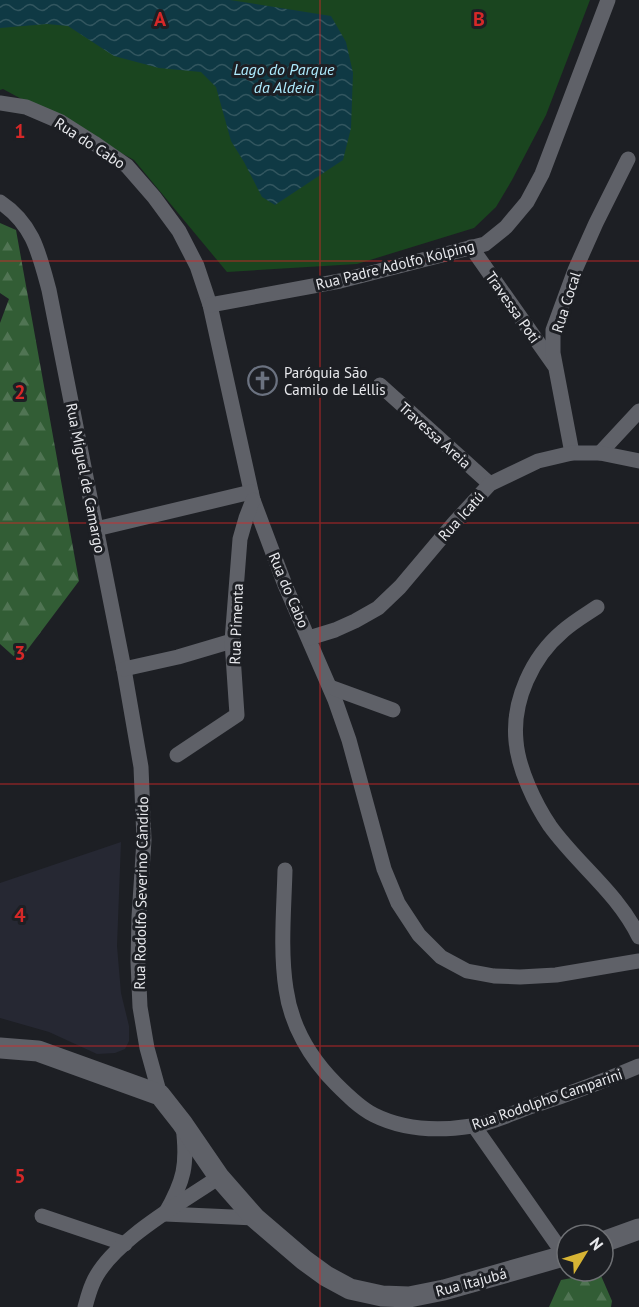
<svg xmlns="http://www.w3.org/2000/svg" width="639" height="1307" font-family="'PT Sans',sans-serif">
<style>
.built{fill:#262833}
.forest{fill:url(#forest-firs)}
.green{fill:#1a451f}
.water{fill:url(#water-waves)}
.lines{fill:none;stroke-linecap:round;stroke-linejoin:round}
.street{stroke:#5f6168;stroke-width:15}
.secondary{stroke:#5f6168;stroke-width:21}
.grid{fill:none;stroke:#d62828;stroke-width:1.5;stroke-opacity:0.55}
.labels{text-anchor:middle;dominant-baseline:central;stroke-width:6;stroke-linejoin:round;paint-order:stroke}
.street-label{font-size:15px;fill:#e8e9ed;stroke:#1d1f24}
.poi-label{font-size:15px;fill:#e8e9ed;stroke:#1d1f24;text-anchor:start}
.water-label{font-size:16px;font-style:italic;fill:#aeebfe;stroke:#1d1f24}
.grid-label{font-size:20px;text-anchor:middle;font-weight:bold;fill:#d62828;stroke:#1d1f24;stroke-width:6;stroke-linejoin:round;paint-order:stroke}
</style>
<defs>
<pattern id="forest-firs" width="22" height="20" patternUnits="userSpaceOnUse" patternTransform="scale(1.5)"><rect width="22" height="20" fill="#325d35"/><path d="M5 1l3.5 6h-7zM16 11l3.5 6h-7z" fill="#507453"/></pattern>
<pattern id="water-waves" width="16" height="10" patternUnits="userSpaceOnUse" patternTransform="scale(1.5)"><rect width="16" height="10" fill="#0f3944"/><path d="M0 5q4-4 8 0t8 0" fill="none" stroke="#32565f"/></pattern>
</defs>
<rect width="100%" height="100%" fill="#1d1f24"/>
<path class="built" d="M121 842 117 946 121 993 129 1026V1041L125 1049 115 1053 97 1054 49 1032 0 1018V883Z"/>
<g class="forest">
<path d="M0 223 16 230 79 581 19 661 0 644V323L9 299 0 293Z"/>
<path d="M588 1271H599L612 1301 611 1307H549L561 1280 577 1277Z"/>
</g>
<path class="green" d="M0 0H590L546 115 512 180 496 207 474 228 357 264 227 272 134 160 3 89 0 90Z"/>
<path class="water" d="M0 0H230L331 16 346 42 353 73 351 128 343 160 275 205 262 197 244 162 231 141 216 87 201 72 159 68 114 56 68 26 47 24 0 28Z"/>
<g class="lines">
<g class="street">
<path d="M0 103 26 107 61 122 94 143 127 166 154 197 179 231 197 266 210 305 253 500 285 585 335 700 349 740 384 869 398 903 419 935 441 957 467 971 494 976 520 977 556 975 639 961"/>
<path d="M0 202C33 224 39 253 49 290L124 669 141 767 144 840 139 917 138 962 140 1007 147 1048 160 1095"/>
<path d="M471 247 554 365"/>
<path d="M210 305 340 281 485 244 506 227 527 202 542 174 608 0"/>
<path d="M380 385 490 484"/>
<path d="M572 453 553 353V330L575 270 596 223 628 159"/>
<path d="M600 453 639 411"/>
<path d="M96 529 251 492"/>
<path d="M597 607C585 615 573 622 563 631 532 657 512 701 516 741 518 768 535 804 550 826 578 865 617 892 639 937"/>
<path d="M309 638 335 630 355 621 378 608 400 587 454 523 490 484 538 461 572 453H600L639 461"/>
<path d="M124 669 178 657 232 641"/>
<path d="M330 687 393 710"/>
<path d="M177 755 237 715 232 641 240 539 246 518 253 500"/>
<path d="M285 870C284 909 280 950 286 989 291 1025 310 1058 336 1084 347 1095 360 1108 374 1115 404 1130 440 1131 472 1126 490 1124 515 1112 533 1106 569 1094 604 1081 639 1066"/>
<path d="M183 1126C188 1165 184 1181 165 1214L255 1218"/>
<path d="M474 1126 565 1256"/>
<path d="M42 1216 125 1244"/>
<path d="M85 1307C87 1300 89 1292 92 1285 108 1243 183 1202 219 1177"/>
</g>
<g class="secondary">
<path d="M0 1048 38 1051 160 1095 182 1123 219 1177 255 1218 304 1260 326 1276 350 1289 382 1296 409 1297 444 1290 567 1255"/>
<path d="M603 1242 639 1229"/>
</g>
</g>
<path class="grid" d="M320 0V1307M0 261H639M0 523H639M0 784H639M0 1046H639"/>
<defs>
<symbol id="church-ring" viewBox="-11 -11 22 22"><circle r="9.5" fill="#1d1f24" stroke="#6b7280" stroke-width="1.5"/><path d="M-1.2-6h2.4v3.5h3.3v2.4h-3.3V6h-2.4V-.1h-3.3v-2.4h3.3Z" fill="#6b7280"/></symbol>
</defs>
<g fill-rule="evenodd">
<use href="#church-ring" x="246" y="364" width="33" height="33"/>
</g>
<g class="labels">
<g class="street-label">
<text transform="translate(90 143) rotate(33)">Rua do Cabo</text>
<text transform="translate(395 265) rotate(-14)">Rua Padre Adolfo Kolping</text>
<text transform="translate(566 302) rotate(-72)">Rua Cocal</text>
<text transform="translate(513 307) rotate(55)">Travessa Poti</text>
<text transform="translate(435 435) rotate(42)">Travessa Areia</text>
<text transform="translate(86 478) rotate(79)">Rua Miguel de Camargo</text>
<text transform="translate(461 516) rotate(-48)">Rua Icatú</text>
<text transform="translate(289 590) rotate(67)">Rua do Cabo</text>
<text transform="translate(236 624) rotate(-88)">Rua Pimenta</text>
<text transform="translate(141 893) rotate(-89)">Rua Rodolfo Severino Cândido</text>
<text transform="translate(547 1099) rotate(-19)">Rua Rodolpho Camparini</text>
<text transform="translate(471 1282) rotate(-15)">Rua Itajubá</text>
</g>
<g class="poi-label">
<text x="284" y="372">Paróquia São<tspan x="284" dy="17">Camilo de Léllis</tspan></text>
</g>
<g class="water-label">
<text x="284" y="69">Lago do Parque<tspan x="284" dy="18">da Aldeia</tspan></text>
</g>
</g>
<g class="grid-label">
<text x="160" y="26">A</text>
<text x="479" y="26">B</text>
<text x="20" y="138">1</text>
<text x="20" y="399">2</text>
<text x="20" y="660">3</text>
<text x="20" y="922">4</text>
<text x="20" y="1183">5</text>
</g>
<g transform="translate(585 1253) rotate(52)"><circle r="28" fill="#1d1f24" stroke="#6e7074" stroke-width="1.5"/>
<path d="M0-4.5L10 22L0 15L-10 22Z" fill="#d7b434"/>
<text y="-9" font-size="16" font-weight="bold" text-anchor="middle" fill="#e8e9ed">N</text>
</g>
</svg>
